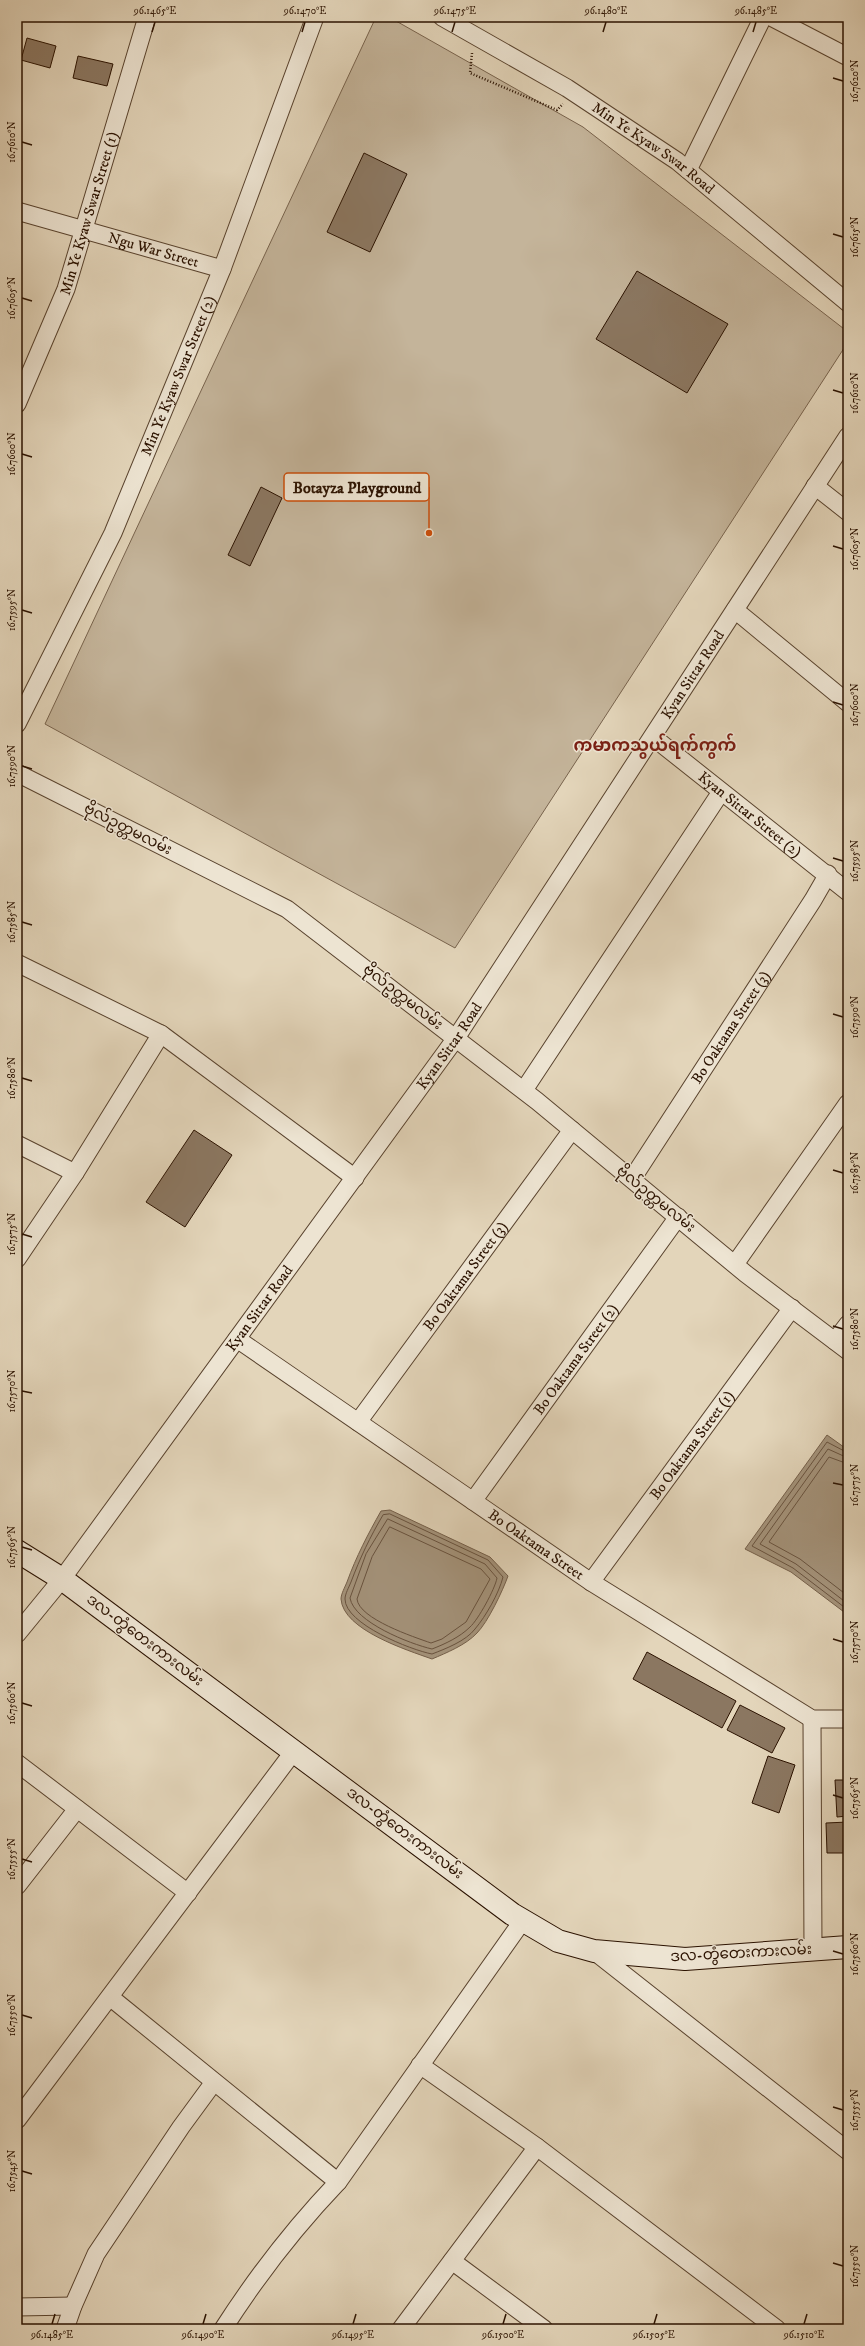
<svg xmlns="http://www.w3.org/2000/svg" width="865" height="2346" font-family="'IM FELL DW Pica','Noto Sans Myanmar',serif">
<style>
.green{fill:#c4b49a;stroke:#78634d}
.water{fill:#a4937b;stroke:#745f4a}
.lines{fill:none;stroke-linecap:round;stroke-linejoin:round}
.shore{stroke:#68523e;stroke-width:1}
.building{fill:#8b7761;stroke:#2b1200}
.minor-casing{stroke:#59432e;stroke-width:19}
.secondary-casing{stroke:#2b1200;stroke-width:24}
.path{stroke:#2b1200;stroke-width:2.5;stroke-dasharray:1 2;stroke-linecap:butt}
.minor{stroke:#ede4d2;stroke-width:17}
.secondary{stroke:#ede4d2;stroke-width:22}
.ticks{fill:none;stroke:#2b1200;stroke-width:1.5}
.labels{text-anchor:middle;dominant-baseline:central;stroke-width:3;stroke-linejoin:round;paint-order:stroke}
.street-label{font-size:15px;fill:#2b1200;stroke:#ede4d2}
.quarter-label{font-size:17px;font-weight:bold;fill:#7a1f14;stroke:#ede4d2}
.leader{fill:none;stroke:#cc4e0a;stroke-width:1.5}
.callout-dot{fill:#cc4e0a;stroke:#ede4d2;stroke-width:1.5}
.callout{fill:#ede4d2;stroke:#cc4e0a;stroke-width:1.5}
.callout-label{font-size:16px;text-anchor:middle;font-weight:bold;fill:#2b1200}
.neatline{fill:none;stroke:#2b1200;stroke-width:1.5}
.ticks-label{font-size:10px;text-anchor:middle;fill:#2b1200}
</style>
<rect width="100%" height="100%" fill="#e3d5ba"/>
<filter id="stains"><feTurbulence type="fractalNoise" baseFrequency=".005" numOctaves="4"/><feColorMatrix values="0 0 0 0 .2 0 0 0 0 .09 0 0 0 0 .02 0 0 0 .5 -.17"/></filter>
<radialGradient id="worn" r=".72"><stop offset=".6" stop-color="#630" stop-opacity="0"/><stop offset="1" stop-color="#630" stop-opacity=".3"/></radialGradient>
<path class="green" d="M376 17H389L583 127 848 332V342L455 948 45 724Z"/>
<g class="water">
<path d="M827 1435 848 1450V1615L791 1572 745 1549Z"/>
<path d="M390 1510 490 1557 508 1576C503 1590 488 1622 477 1633 466 1645 446 1653 432 1659 407 1650 343 1630 341 1599 341 1594 345 1587 347 1582 356 1557 368 1534 381 1511Z"/>
</g>
<g class="lines">
<g class="shore">
<path d="M848 1453 827 1442 752 1546 793 1568 848 1610"/>
<path d="M848 1458 828 1449 760 1544 796 1564 848 1604"/>
<path d="M848 1464 829 1457 769 1542 800 1559 848 1596"/>
<path d="M390 1514 488 1560 503 1577C499 1593 486 1616 475 1629 466 1641 445 1649 432 1654 411 1650 345 1624 345 1599 345 1594 349 1587 351 1582 360 1558 370 1537 383 1515Z"/>
<path d="M388 1519 485 1564 497 1578C495 1589 478 1620 470 1627 460 1637 445 1644 432 1649 410 1644 354 1622 350 1598L366 1554Z"/>
<path d="M390 1527 481 1569 490 1579 466 1622 442 1639 431 1643C414 1637 359 1619 357 1599L372 1557Z"/>
</g>
</g>
<g class="building">
<path d="M27 38 56 46 50 68 21 60Z"/>
<path d="M78 56 113 64 107 86 73 78Z"/>
<path d="M364 153 407 174 370 252 327 232Z"/>
<path d="M637 271 728 324 687 393 596 339Z"/>
<path d="M261 487 282 498 250 566 228 555Z"/>
<path d="M194 1130 232 1155 185 1227 146 1202Z"/>
<path d="M647 1652 736 1701 722 1728 633 1679Z"/>
<path d="M740 1705 785 1728 772 1753 727 1730Z"/>
<path d="M768 1756 795 1765 779 1813 752 1803Z"/>
<path d="M835 1780H848V1816L837 1817Z"/>
<path d="M848 1822V1853H827L826 1823Z"/>
</g>
<g class="lines">
<defs>
<g id="minor">
<path id="s1" d="M442 17 567 88 677 161 848 303"/>
<path d="M771 17 848 57"/>
<path d="M688 170 763 17"/>
<path id="s2" d="M17 211 222 269"/>
<path id="s3" d="M17 404 66 289 147 17"/>
<path d="M815 486 848 512"/>
<path d="M735 610 848 703"/>
<path id="s4" d="M17 724 113 533 222 269 315 17"/>
<path id="s5" d="M653 737 848 892"/>
<path d="M17 773 287 909 537 1101 746 1274 848 1351"/>
<path d="M17 963 161 1034 355 1178"/>
<path d="M524 1090 721 792"/>
<path d="M17 1144 75 1173"/>
<path id="s6" d="M632 1179 813 900 828 874"/>
<path d="M17 1259 75 1173 161 1034"/>
<path d="M735 1264 848 1103"/>
<path id="s7" d="M237 1339 591 1582 812 1719H848"/>
<path d="M835 1341 848 1324"/>
<path id="s8" d="M358 1422 572 1130"/>
<path id="s9" d="M473 1501 678 1217"/>
<path id="s10" d="M591 1582 792 1308"/>
<path id="s11" d="M17 1634 62 1579 456 1038 848 436"/>
<path d="M812 1719 813 1950"/>
<path d="M17 1763 188 1893"/>
<path d="M17 1886 77 1809"/>
<path d="M594 1951 848 2151"/>
<path d="M110 1997 338 2182C295 2227 257 2276 223 2329"/>
<path d="M420 2065 537 2147 777 2329"/>
<path d="M17 2120 294 1751"/>
<path d="M338 2182 523 1920"/>
<path d="M452 2261 544 2329"/>
<path d="M17 2307 73 2306"/>
<path d="M65 2329 73 2306 96 2254 181 2127 214 2082"/>
<path d="M401 2329 537 2147"/>
</g>
<path id="secondary" d="M17 1551 62 1579 512 1914 558 1941 594 1951 685 1959 848 1947"/>
</defs>
<use href="#minor" class="minor-casing"/>
<use href="#secondary" class="secondary-casing"/>
<path class="path" d="M472 53 470 73 557 110 563 104"/>
<use href="#minor" class="minor"/>
<use href="#secondary" class="secondary"/>
</g>
<path class="ticks" d="M152 32 155 22M302 32 305 22M452 32 455 22M603 32 606 22M753 32 756 22M833 78 843 81M22 142 32 145M833 234 843 237M22 298 32 301M833 390 843 393M22 454 32 457M833 546 843 549M22 610 32 613M833 702 843 705M22 766 32 769M833 858 843 861M22 922 32 925M833 1014 843 1017M22 1078 32 1081M833 1170 843 1173M22 1234 32 1237M833 1326 843 1329M22 1391 32 1393M833 1483 843 1485M22 1547 32 1550M833 1639 843 1642M22 1703 32 1706M833 1795 843 1798M22 1859 32 1862M833 1951 843 1954M22 2015 32 2018M833 2107 843 2110M22 2171 32 2174M833 2263 843 2266M52 2324 55 2314M203 2324 206 2314M353 2324 356 2314M503 2324 506 2314M654 2324 657 2314M804 2324 807 2314"/>
<g class="labels">
<g class="street-label">
<text stroke="none"><textPath href="#s1" startOffset="249">Min Ye Kyaw Swar Road</textPath></text>
<text stroke="none"><textPath href="#s3" startOffset="204">Min Ye Kyaw Swar Street (1)</textPath></text>
<text stroke="none"><textPath href="#s2" startOffset="142">Ngu War Street</textPath></text>
<text stroke="none"><textPath href="#s4" startOffset="384">Min Ye Kyaw Swar Street (2)</textPath></text>
<text stroke="none"><textPath href="#s11" startOffset="1174">Kyan Sittar Road</textPath></text>
<text stroke="none"><textPath href="#s5" startOffset="124">Kyan Sittar Street (2)</textPath></text>
<text transform="translate(128 829) rotate(27)">ဗိုလ်ဥတ္တမလမ်း</text>
<text transform="translate(403 997) rotate(38)">ဗိုလ်ဥတ္တမလမ်း</text>
<text stroke="none"><textPath href="#s6" startOffset="181">Bo Oaktama Street (3)</textPath></text>
<text stroke="none"><textPath href="#s11" startOffset="730">Kyan Sittar Road</textPath></text>
<text transform="translate(656 1199) rotate(39)">ဗိုလ်ဥတ္တမလမ်း</text>
<text stroke="none"><textPath href="#s8" startOffset="181">Bo Oaktama Street (3)</textPath></text>
<text stroke="none"><textPath href="#s11" startOffset="406">Kyan Sittar Road</textPath></text>
<text stroke="none"><textPath href="#s9" startOffset="175">Bo Oaktama Street (2)</textPath></text>
<text stroke="none"><textPath href="#s10" startOffset="170">Bo Oaktama Street (1)</textPath></text>
<text stroke="none"><textPath href="#s7" startOffset="363">Bo Oaktama Street</textPath></text>
<text transform="translate(145 1640) rotate(37)">ဒလ-တွံတေးကားလမ်း</text>
<text transform="translate(405 1833) rotate(37)">ဒလ-တွံတေးကားလမ်း</text>
<text transform="translate(741 1953) rotate(-3)">ဒလ-တွံတေးကားလမ်း</text>
</g>
<g class="quarter-label">
<text x="655" y="746">ကမာကသွယ်ရက်ကွက်</text>
</g>
</g>
<path class="leader" d="M429 533L429 487"/>
<circle class="callout-dot" cx="429" cy="533" r="4"/>
<rect class="callout" x="284" y="473" width="145" height="28" rx="4"/>
<g class="callout-label">
<text x="357" y="493">Botayza Playground</text>
</g>
<rect width="865" height="2346" fill="none" stroke="#e3d5ba" stroke-width="44"/>
<rect x="22" y="22" width="821" height="2302" class="neatline"/>
<g class="ticks-label">
<text x="155" y="14">96.1465°E</text>
<text x="305" y="14">96.1470°E</text>
<text x="455" y="14">96.1475°E</text>
<text x="606" y="14">96.1480°E</text>
<text x="756" y="14">96.1485°E</text>
<text transform="translate(854 81) rotate(-90)" y="4">16.7620°N</text>
<text transform="translate(11 142) rotate(-90)" y="4">16.7610°N</text>
<text transform="translate(854 237) rotate(-90)" y="4">16.7615°N</text>
<text transform="translate(11 298) rotate(-90)" y="4">16.7605°N</text>
<text transform="translate(854 393) rotate(-90)" y="4">16.7610°N</text>
<text transform="translate(11 454) rotate(-90)" y="4">16.7600°N</text>
<text transform="translate(854 549) rotate(-90)" y="4">16.7605°N</text>
<text transform="translate(11 610) rotate(-90)" y="4">16.7595°N</text>
<text transform="translate(854 705) rotate(-90)" y="4">16.7600°N</text>
<text transform="translate(11 766) rotate(-90)" y="4">16.7590°N</text>
<text transform="translate(854 861) rotate(-90)" y="4">16.7595°N</text>
<text transform="translate(11 922) rotate(-90)" y="4">16.7585°N</text>
<text transform="translate(854 1017) rotate(-90)" y="4">16.7590°N</text>
<text transform="translate(11 1078) rotate(-90)" y="4">16.7580°N</text>
<text transform="translate(854 1173) rotate(-90)" y="4">16.7585°N</text>
<text transform="translate(11 1234) rotate(-90)" y="4">16.7575°N</text>
<text transform="translate(854 1329) rotate(-90)" y="4">16.7580°N</text>
<text transform="translate(11 1391) rotate(-90)" y="4">16.7570°N</text>
<text transform="translate(854 1485) rotate(-90)" y="4">16.7575°N</text>
<text transform="translate(11 1547) rotate(-90)" y="4">16.7565°N</text>
<text transform="translate(854 1642) rotate(-90)" y="4">16.7570°N</text>
<text transform="translate(11 1703) rotate(-90)" y="4">16.7560°N</text>
<text transform="translate(854 1798) rotate(-90)" y="4">16.7565°N</text>
<text transform="translate(11 1859) rotate(-90)" y="4">16.7555°N</text>
<text transform="translate(854 1954) rotate(-90)" y="4">16.7560°N</text>
<text transform="translate(11 2015) rotate(-90)" y="4">16.7550°N</text>
<text transform="translate(854 2110) rotate(-90)" y="4">16.7555°N</text>
<text transform="translate(11 2171) rotate(-90)" y="4">16.7545°N</text>
<text transform="translate(854 2266) rotate(-90)" y="4">16.7550°N</text>
<text x="52" y="2338">96.1485°E</text>
<text x="203" y="2338">96.1490°E</text>
<text x="353" y="2338">96.1495°E</text>
<text x="503" y="2338">96.1500°E</text>
<text x="654" y="2338">96.1505°E</text>
<text x="804" y="2338">96.1510°E</text>
</g>
<rect width="100%" height="100%" filter="url(#stains)"/>
<rect width="100%" height="100%" fill="url(#worn)"/>
</svg>
